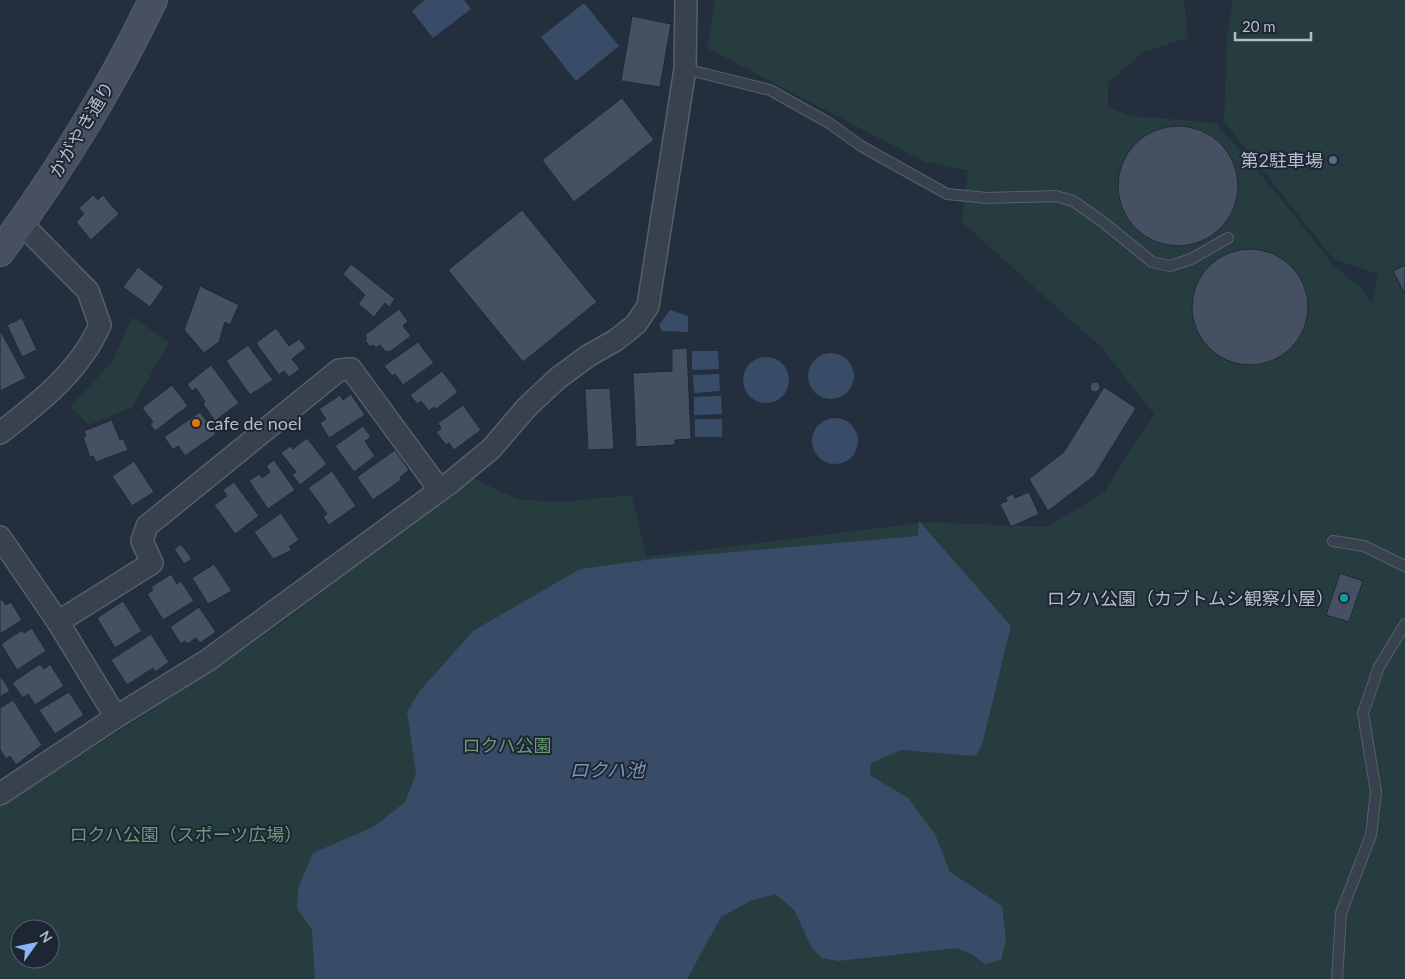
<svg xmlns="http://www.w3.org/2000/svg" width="1405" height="979" font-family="Lato,'Noto Sans JP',sans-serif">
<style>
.green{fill:#263c3f;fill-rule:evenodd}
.water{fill:#394c67}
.building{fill:#455162;stroke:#1f2835}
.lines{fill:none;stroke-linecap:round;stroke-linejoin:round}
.lane-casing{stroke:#565f6c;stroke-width:12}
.street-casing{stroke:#565f6c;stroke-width:24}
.secondary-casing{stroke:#565f6c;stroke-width:30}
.lane{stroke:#38414e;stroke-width:10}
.street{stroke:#38414e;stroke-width:21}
.secondary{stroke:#465061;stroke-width:28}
.service-dot{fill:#5c6f8a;stroke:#1d2633;stroke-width:2}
.food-dot{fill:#e8710a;stroke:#1d2633;stroke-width:2}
.culture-dot{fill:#0f9aa8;stroke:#1d2633;stroke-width:2}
.labels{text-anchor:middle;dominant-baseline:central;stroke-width:4;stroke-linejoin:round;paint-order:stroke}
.street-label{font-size:18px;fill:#b4bcc9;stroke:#1d2633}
.poi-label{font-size:18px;fill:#b4bcc9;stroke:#1d2633;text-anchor:end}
.park-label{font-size:18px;fill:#6b9a76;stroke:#1d2633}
.water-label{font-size:19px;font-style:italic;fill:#7c92b1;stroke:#1d2633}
</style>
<rect width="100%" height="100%" fill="#242f3e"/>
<g class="green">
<path d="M715 0H1184L1188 38 1143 52 1108 83V107L1132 116 1216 123 1279 196 1334 266 1361 288 1372 304 1378 274 1333 259 1224 121 1227 38 1233 0H1405V979H0V806L146 714 279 625 471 477 517 499 559 502 632 495 646 557 927 522 1047 527 1104 492 1154 414 1103 349 962 222 968 170 925 162 707 48ZM20 929H50V959H20Z"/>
<path d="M132 317 169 342 132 407 89 425 70 407 113 361Z"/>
</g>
<g class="water">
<path d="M425 0H464L471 9 433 38 412 11Z"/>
<path d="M584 3 619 46 576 81 541 37Z"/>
<path d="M670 310 688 316V332L662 331 659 325Z"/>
<path d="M692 351H718L719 369 692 370Z"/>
<circle cx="831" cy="376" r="23"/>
<circle cx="766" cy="380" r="23"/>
<path d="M719 374 720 391 694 393 693 375Z"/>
<path d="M721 396 722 414 694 415V397Z"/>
<circle cx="835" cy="441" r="23"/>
<rect x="695" y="419" width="27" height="18"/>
<path d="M919 521 1011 626 982 745 976 756 901 750 871 763 870 775 908 798 935 834 950 872 1002 906 1006 940 1001 960 985 964 973 955 957 948 838 961 822 958 812 948 794 910 775 894 750 901 721 917 687 979H315L312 930 297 908 298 888 313 853 375 826 405 802 416 774 407 712 419 692 473 631 580 569 653 559 918 536Z"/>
</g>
<g class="building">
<path d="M632 16 671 24 660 87 621 81Z"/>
<path d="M622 98 654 140 574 202 542 160Z"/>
<circle cx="1178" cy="186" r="60"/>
<path d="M93 195 98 200 103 195 119 214 91 240 76 222 84 214 79 208Z"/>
<path d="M522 210 597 302 523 362 448 270Z"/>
<circle cx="1250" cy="307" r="58"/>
<path d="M351 264 395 299 389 307 385 303 374 317 358 304 365 295 343 274Z"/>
<path d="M1405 265V294L1393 271Z"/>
<path d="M138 267 164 287 150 307 123 287Z"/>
<path d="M200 286 239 305 230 325 225 322 219 342 204 353 184 330Z"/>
<path d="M399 309 408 321 403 326 411 336 391 351 386 352 380 345 376 348 373 345 370 347 365 340 367 338 365 335Z"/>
<path d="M22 318 37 350 22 357 7 325Z"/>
<path d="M276 328 289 346 299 339 306 348 292 359 300 369 289 377 284 371 279 375 256 343Z"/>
<path d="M0 330 26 378 0 391Z"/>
<path d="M418 342 434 363 403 385 395 374 392 376 384 366Z"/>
<path d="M248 345 273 380 250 395 226 361Z"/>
<path d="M687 348 691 439 675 440V445L636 447 633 373 672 371V349Z"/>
<path d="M211 365 239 403 215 421 203 404 205 402 196 388 192 391 187 384Z"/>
<path d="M442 371 458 392 436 409 434 407 429 411 421 401 417 404 410 395Z"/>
<circle cx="1095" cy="387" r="5"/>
<path d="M172 385 188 406 155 431 150 424 153 422 142 408Z"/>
<path d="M1104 387 1136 408 1094 476 1048 511 1029 479 1064 452Z"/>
<path d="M610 388 614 449 588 450 585 389Z"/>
<path d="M351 394 365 415 329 438 320 423 326 419 319 409 340 395 343 400Z"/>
<path d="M463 405 481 430 454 450 449 443 446 445 436 432 441 429 438 423Z"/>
<path d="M200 412 216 434 185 456 178 446 173 450 164 437Z"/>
<path d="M112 420 120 440 123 438 128 450 96 462 93 456 90 457 83 437 86 436 84 431Z"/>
<path d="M363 426 371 437 365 441 375 456 354 472 335 446Z"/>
<path d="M307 438 327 464 300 485 292 475 296 472 281 453 290 446 293 449Z"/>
<path d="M395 450 409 470 400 477 401 480 373 500 357 477Z"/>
<path d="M274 460 295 490 268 509 249 481 259 474 262 478 270 472 266 466Z"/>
<path d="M134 461 154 492 132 506 112 476Z"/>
<path d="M332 471 356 506 329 525 323 517 327 514 308 488Z"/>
<path d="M234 482 259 516 235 534 214 505 227 496 223 490Z"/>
<path d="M1029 492 1039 514 1011 527 1000 504 1007 501 1006 497 1013 494 1015 498Z"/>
<path d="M281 513 299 540 289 547 292 550 273 559 254 532Z"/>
<path d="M181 544 192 559 184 564 174 549Z"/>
<path d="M214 564 232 591 208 604 192 578Z"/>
<path d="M1340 573 1363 581 1349 622 1326 615Z"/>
<path d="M171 574 177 584 181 581 194 601 163 620 147 594 153 590 151 587Z"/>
<path d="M0 597 6 605 11 602 22 620 0 634Z"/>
<path d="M123 601 142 631 115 648 97 618Z"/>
<path d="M199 607 216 632 200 643 196 638 187 644 185 641 181 644 170 627Z"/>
<path d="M32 628 46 651 17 670 1 644 22 630 24 633Z"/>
<path d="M151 634 169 662 155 672 153 668 127 685 111 660Z"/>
<path d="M40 664 44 669 50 664 64 686 35 705 28 694 23 698 12 683Z"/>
<path d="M0 675 10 691 0 697Z"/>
<path d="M69 692 84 715 55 734 39 710Z"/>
<path d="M13 700 42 745 16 765 10 756 6 759 0 749V708Z"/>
</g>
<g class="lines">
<defs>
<g id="lane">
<path d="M685 69 770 90 829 123 861 146 947 194 987 198 1056 196 1073 201 1103 222 1152 262 1170 266 1191 259 1228 238"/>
<path d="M1333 541 1364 546 1405 566"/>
<path d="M1337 979 1341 913 1371 835 1376 792 1363 713 1379 667 1405 624"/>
</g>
<g id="street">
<path d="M0 433C39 403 80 371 100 325L88 291 21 223"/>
<path d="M0 537 58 622 116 717"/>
<path d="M58 622 152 563 142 541 147 526 339 370 351 369 439 489"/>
<path d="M0 794 116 717 208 660 451 482 491 449 527 407 558 378 588 356 616 340 636 324 648 306 685 69 686 0"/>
</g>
<path id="secondary" d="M0 252C58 173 111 88 153 0"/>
</defs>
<use href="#lane" class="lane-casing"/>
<use href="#street" class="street-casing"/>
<use href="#secondary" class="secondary-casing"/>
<use href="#lane" class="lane"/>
<use href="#street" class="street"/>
<use href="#secondary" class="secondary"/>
</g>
<circle class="service-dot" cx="1333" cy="160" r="5"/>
<circle class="food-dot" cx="196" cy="423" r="5"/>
<circle class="culture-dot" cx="1344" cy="598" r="5"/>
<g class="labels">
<g class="street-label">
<text transform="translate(81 129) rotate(-59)">かがやき通り</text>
</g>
<g class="poi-label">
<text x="1323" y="160">第2駐車場</text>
<text x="206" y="423" text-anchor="start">cafe de noel</text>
<text x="1334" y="598">ロクハ公園（カブトムシ観察小屋）</text>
</g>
<g class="park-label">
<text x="507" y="745">ロクハ公園</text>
<text x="186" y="834">ロクハ公園（スポーツ広場）</text>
</g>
<g class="water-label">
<text x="607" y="769">ロクハ池</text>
</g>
</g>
<g transform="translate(35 944) rotate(57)"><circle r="24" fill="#1d2633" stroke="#59626f"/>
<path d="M0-4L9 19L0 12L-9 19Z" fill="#8ab4f8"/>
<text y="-8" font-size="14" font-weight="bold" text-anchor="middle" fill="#b4bcc9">N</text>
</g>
<path d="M1235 32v8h76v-8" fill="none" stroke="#b4bcc9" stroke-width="2.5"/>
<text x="1242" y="32" font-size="15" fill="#b4bcc9" stroke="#1d2633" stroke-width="4" paint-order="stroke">20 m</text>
</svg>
